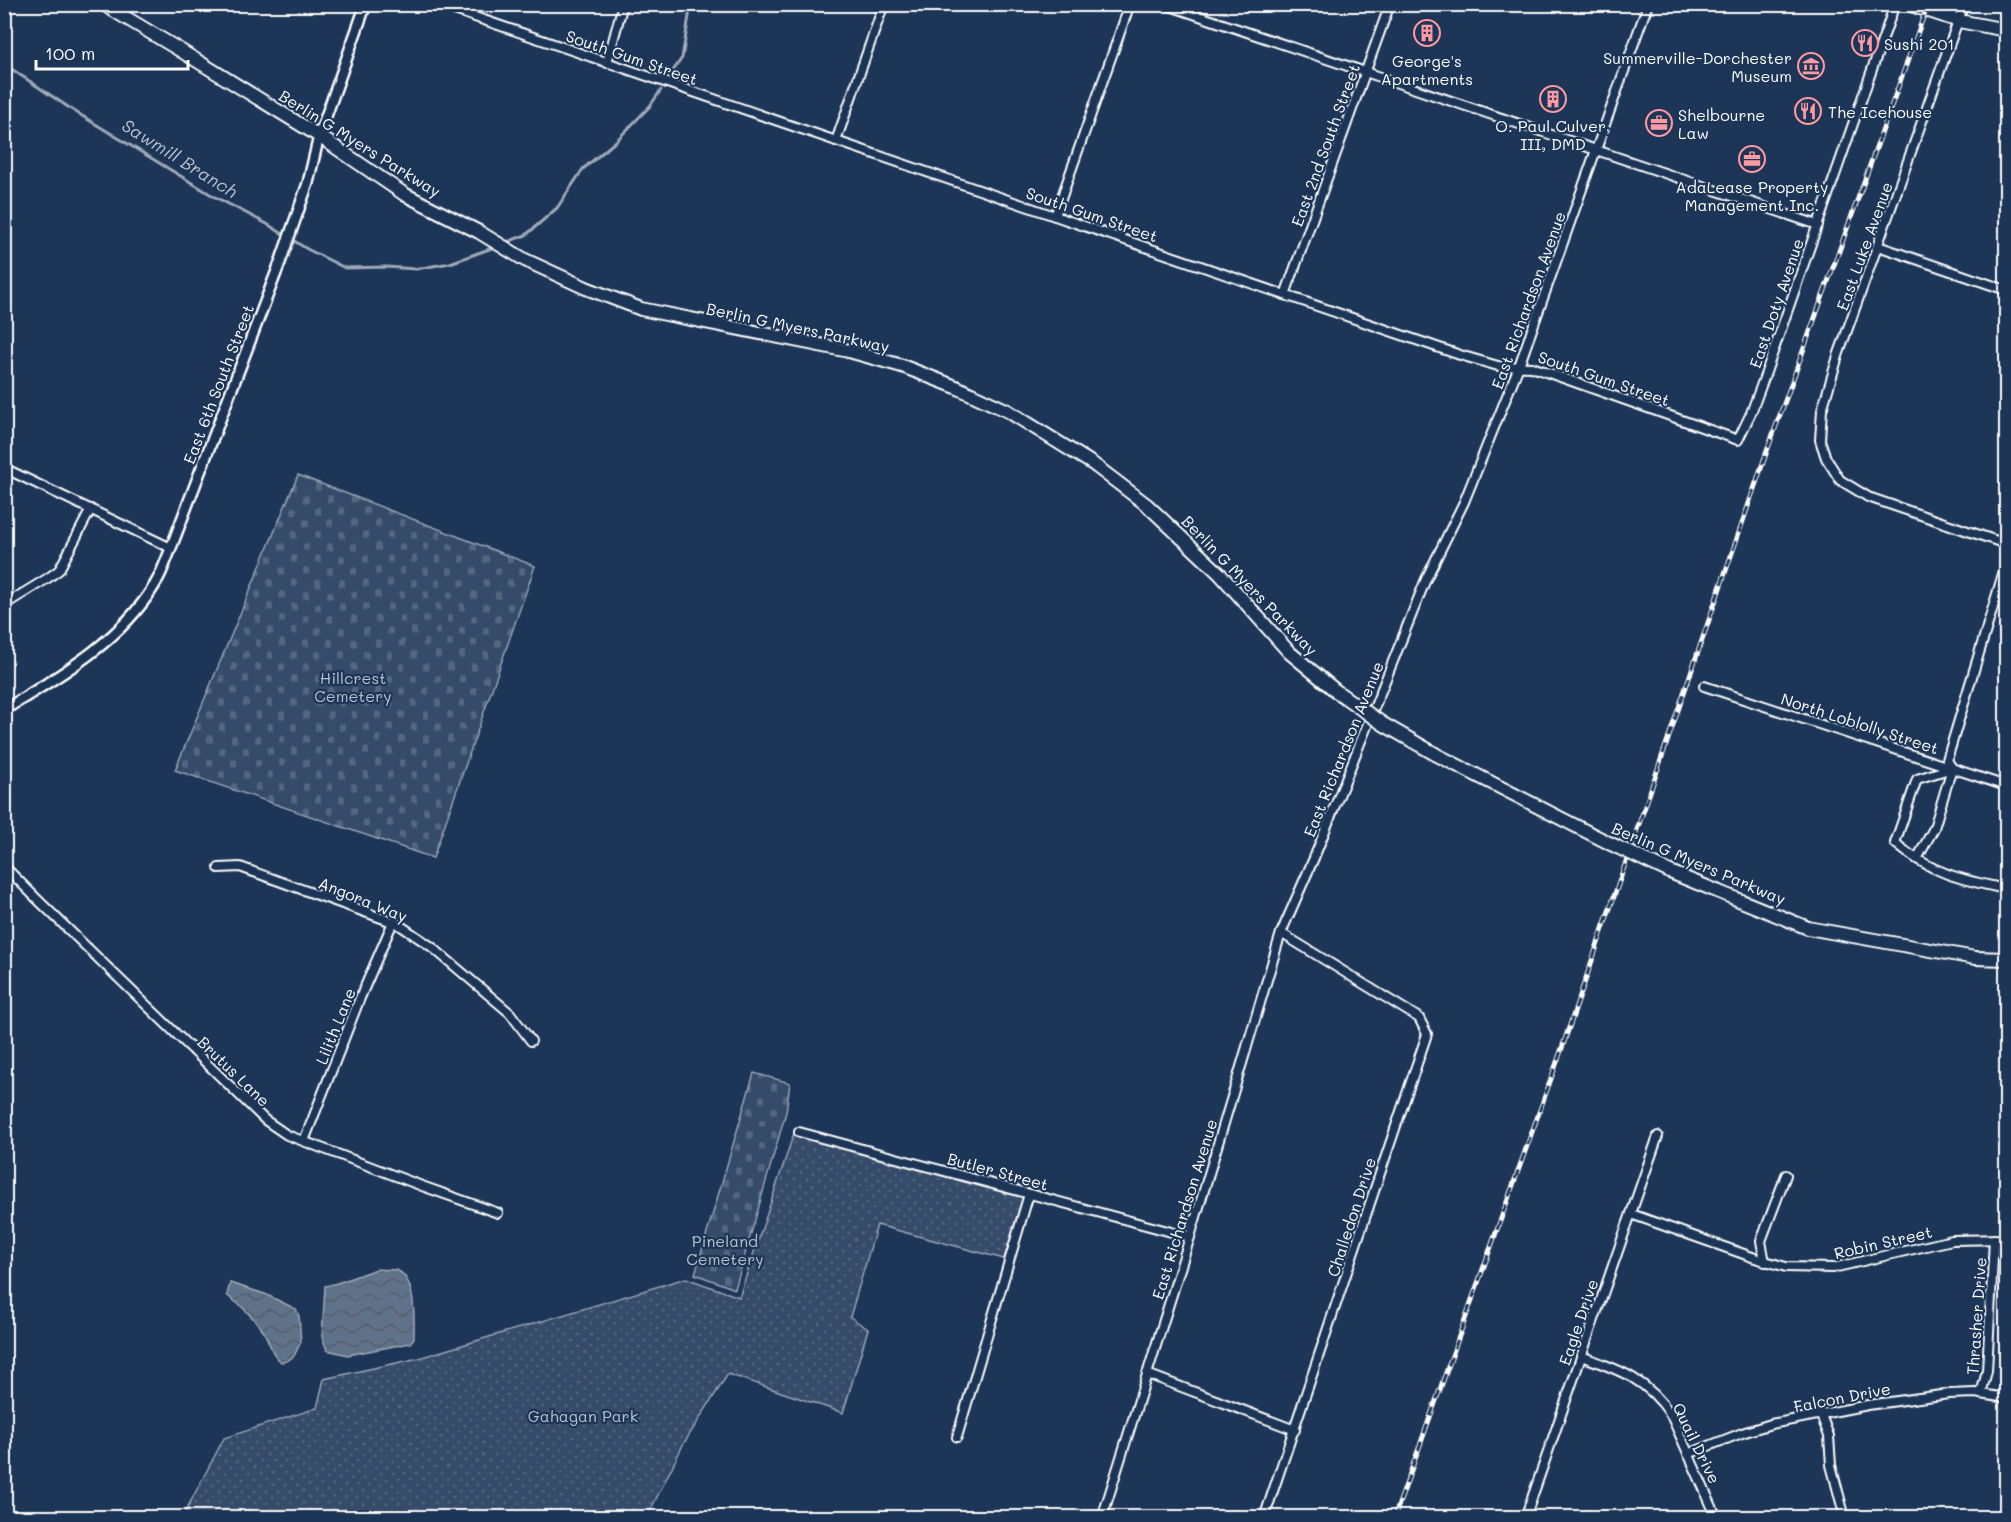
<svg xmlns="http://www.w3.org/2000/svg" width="2011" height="1522" font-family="Mali,sans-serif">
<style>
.cemetery{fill:url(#cemetery-stones);stroke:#9aa5b4;stroke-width:1.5}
.park{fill:url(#park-dots);stroke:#9aa5b4;stroke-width:1.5}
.water{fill:url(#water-waves);stroke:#a0aab8;stroke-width:1.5}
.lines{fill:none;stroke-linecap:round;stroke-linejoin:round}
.stream{stroke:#a0aab8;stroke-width:3}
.minor-casing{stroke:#fff;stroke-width:12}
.tertiary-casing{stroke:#fff;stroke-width:14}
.primary-casing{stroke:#fff;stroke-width:16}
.minor{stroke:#1d3557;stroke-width:8}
.tertiary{stroke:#1d3557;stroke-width:9}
.primary{stroke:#1d3557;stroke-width:12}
.rail-casing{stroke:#fff;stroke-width:5}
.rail{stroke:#1d3557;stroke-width:3;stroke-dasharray:9;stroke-linecap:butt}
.primary-bridge-casing{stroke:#fff;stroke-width:16;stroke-linecap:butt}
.primary-bridge{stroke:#1d3557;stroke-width:12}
.labels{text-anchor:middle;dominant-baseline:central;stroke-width:4.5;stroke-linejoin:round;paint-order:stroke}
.poi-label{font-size:16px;fill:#fff;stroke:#1d3557;text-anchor:start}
.street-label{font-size:16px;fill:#fff;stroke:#1d3557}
.park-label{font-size:16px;fill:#b9c0ca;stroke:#1d3557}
.water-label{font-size:18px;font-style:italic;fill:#b8c0ca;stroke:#1d3557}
</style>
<defs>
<pattern id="cemetery-stones" width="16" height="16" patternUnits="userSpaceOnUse" patternTransform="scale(1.5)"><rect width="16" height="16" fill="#364b69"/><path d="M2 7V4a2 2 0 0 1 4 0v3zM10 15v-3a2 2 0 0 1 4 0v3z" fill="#546680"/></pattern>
<pattern id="park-dots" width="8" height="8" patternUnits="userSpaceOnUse" patternTransform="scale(1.5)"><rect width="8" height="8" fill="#364b69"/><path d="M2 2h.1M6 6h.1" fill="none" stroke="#546680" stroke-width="1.8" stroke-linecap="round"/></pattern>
<pattern id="water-waves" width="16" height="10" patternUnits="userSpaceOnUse" patternTransform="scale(1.5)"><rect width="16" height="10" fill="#617289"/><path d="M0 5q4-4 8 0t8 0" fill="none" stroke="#555d67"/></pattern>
</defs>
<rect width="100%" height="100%" fill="#1d3557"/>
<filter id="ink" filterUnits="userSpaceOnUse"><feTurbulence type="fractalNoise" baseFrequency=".0167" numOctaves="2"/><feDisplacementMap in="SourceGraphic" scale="12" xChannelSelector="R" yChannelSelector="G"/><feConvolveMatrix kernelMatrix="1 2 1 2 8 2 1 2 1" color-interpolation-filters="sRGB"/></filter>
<g filter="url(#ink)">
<g class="cemetery">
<path d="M298 475 535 566 433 858 175 770Z"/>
<path d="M754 1073 790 1083 786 1112 735 1289 695 1274Z"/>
</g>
<path class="park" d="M796 1127 1023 1197 1004 1259 877 1225 850 1317 868 1329 843 1413 728 1374 684 1443 647 1517 182 1518 224 1438 317 1408 324 1379 419 1358 686 1278 739 1297Z"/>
<g class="water">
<path d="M377 1269C382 1270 391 1269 396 1270 417 1277 414 1322 414 1338L410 1343 348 1355 327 1350 322 1337 325 1286C343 1283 359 1274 377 1269Z"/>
<path d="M230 1283 265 1294 296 1309 299 1316 301 1342 294 1356 287 1361 281 1362C270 1353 270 1341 262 1329 257 1322 249 1314 242 1307 238 1302 232 1301 227 1295Z"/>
</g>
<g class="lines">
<g class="stream">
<path d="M4 64 74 111 215 197 267 224 307 249 345 268 386 267 416 269 450 263 495 247"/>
<path d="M670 75 682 58 691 4"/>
<path d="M504 243 526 235 557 208 583 169 616 141 650 106 661 90"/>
</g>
<defs>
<g id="minor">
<path d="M437 4 1460 355 1498 366 1532 367 1738 440 1751 413 1764 378 1895 4"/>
<path d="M1164 4 1818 225"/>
<path d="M1964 4 1838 356 1822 410 1820 440 1826 458 1840 480 1868 497 2006 544"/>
<path d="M607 63 623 4"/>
<path d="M836 141 884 4"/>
<path d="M1055 216 1130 4"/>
<path d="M1878 246 2006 290"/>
<path d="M1285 295 1390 4"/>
<path d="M4 468 171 548"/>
<path d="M4 605 48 578 59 570 91 509"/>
<path d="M1704 686 2006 786"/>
<path d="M1952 768 1917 779 1895 843C1930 873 1962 880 2006 889"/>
<path d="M1917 859 1934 828 1952 768 1947 760 1949 753 2006 564"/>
<path d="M4 866 37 899 265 1120 287 1135 422 1186 498 1213"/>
<path d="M219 868 240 867 398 924 432 947 510 1013 531 1041"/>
<path d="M799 1132 1190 1237"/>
<path d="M304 1141 360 998 393 922"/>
<path d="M1631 1214 1755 1258 1786 1267 1833 1268 1952 1240 2006 1239"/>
<path d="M1765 1262 1761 1241 1786 1175"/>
<path d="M1581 1356C1620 1370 1647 1379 1671 1415L1717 1518"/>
<path d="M1147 1374 1295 1430"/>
<path d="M1981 1394 1987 1371 1994 1239"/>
<path d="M1821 1415 1829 1436 1831 1465 1845 1518"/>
<path d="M957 1437 1029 1194"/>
<path d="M1688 1454 1742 1433 1771 1424 1868 1405 1949 1394 1975 1393 2006 1398"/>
<path d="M1102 1518 1190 1237 1281 933 1314 858 1426 579 1464 502 1519 366 1648 4"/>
<path d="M1264 1518 1427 1034 1419 1018 1281 933"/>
<path d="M1525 1518 1658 1136"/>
</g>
<path id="tertiary" d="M4 710C59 676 119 643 154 586 161 575 166 561 171 548L281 260 308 183 319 136 366 4"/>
<g id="primary">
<path d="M103 4 178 49 319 136 404 194 479 232 525 260 586 288 641 309 849 351 902 366 956 387 1008 411 1093 464 1147 505 1220 574 1289 652 1336 691"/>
<path d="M1908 4 1959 21 2006 30"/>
<path d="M1670 872 1808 928 1975 958 2006 959"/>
</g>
</defs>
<use href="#minor" class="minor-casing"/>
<use href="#tertiary" class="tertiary-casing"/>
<use href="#primary" class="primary-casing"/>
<use href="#minor" class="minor"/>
<use href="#tertiary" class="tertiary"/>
<use href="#primary" class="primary"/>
<defs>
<path id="rail" d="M1394 1518 1562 1048 1767 451 1928 4"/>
</defs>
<use href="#rail" class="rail-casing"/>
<use href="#rail" class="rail"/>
<defs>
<path id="primary-bridge" d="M1336 691 1383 724 1437 755 1609 843 1670 872"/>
</defs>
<use href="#primary-bridge" class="primary-bridge-casing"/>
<use href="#primary-bridge" class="primary-bridge"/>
</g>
</g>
<defs>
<symbol id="building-ring" viewBox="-11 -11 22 22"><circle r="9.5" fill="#1d3557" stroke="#ff9aa2" stroke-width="1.5"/><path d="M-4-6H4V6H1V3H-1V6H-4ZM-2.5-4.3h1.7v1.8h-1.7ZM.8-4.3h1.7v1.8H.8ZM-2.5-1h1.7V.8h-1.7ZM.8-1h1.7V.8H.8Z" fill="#ff9aa2"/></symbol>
<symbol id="restaurant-ring" viewBox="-11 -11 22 22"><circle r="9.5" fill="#1d3557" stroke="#ff9aa2" stroke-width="1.5"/><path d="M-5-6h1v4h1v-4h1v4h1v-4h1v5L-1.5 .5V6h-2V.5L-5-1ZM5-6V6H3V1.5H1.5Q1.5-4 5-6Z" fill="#ff9aa2"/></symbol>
<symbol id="museum-ring" viewBox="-11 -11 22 22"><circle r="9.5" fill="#1d3557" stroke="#ff9aa2" stroke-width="1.5"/><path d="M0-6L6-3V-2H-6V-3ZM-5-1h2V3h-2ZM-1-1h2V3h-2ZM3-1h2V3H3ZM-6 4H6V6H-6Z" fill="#ff9aa2"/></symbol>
<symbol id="office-ring" viewBox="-11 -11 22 22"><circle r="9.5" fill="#1d3557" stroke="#ff9aa2" stroke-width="1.5"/><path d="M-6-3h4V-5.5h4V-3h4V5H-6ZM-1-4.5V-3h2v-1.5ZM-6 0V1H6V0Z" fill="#ff9aa2"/></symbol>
</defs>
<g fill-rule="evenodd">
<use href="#building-ring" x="1412" y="18" width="30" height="30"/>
<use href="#restaurant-ring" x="1850" y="28" width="30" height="30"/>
<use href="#museum-ring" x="1796" y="51" width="30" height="30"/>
<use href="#building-ring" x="1538" y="84" width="30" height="30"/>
<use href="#restaurant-ring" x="1793" y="96" width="30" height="30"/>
<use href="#office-ring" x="1644" y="108" width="30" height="30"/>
<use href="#office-ring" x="1737" y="144" width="30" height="30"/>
</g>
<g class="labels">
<g class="poi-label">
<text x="1884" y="43">Sushi 201</text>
<text x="1792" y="57" text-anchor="end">Summerville-Dorchester<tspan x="1792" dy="18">Museum</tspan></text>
<text x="1427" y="60" text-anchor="middle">George's<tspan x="1427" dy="18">Apartments</tspan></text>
<text x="1828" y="111">The Icehouse</text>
<text x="1678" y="114">Shelbourne<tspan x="1678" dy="18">Law</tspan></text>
<text x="1553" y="125" text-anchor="middle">O. Paul Culver,<tspan x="1553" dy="18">III, DMD</tspan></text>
<text x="1752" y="186" text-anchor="middle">AdaLease Property<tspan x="1752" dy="18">Management Inc.</tspan></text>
</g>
<g class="street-label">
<text transform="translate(632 57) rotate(19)">South Gum Street</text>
<text transform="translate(360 143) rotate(32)">Berlin G Myers Parkway</text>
<text transform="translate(1325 145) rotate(-70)">East 2nd South Street</text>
<text transform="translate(1092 214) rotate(19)">South Gum Street</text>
<text transform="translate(1864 246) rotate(-70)">East Luke Avenue</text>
<text transform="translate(1528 300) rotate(-70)">East Richardson Avenue</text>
<text transform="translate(1776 303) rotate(-71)">East Doty Avenue</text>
<text transform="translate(798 327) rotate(12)">Berlin G Myers Parkway</text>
<text transform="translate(1604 378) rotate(19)">South Gum Street</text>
<text transform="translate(218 384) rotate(-69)">East 6th South Street</text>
<text transform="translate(1250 585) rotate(46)">Berlin G Myers Parkway</text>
<text transform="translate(1860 723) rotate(18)">North Loblolly Street</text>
<text transform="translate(1343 749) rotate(-68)">East Richardson Avenue</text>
<text transform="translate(1699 863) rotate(23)">Berlin G Myers Parkway</text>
<text transform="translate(363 899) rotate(22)">Angora Way</text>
<text transform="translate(335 1026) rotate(-68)">Lilith Lane</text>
<text transform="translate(234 1071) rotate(44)">Brutus Lane</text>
<text transform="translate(998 1171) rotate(15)">Butler Street</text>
<text transform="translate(1184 1209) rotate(-73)">East Richardson Avenue</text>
<text transform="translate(1351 1217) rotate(-72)">Challedon Drive</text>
<text transform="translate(1883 1242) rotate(-13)">Robin Street</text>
<text transform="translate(1976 1316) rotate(-86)">Thrasher Drive</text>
<text transform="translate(1578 1322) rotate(-71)">Eagle Drive</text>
<text transform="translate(1842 1397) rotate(-11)">Falcon Drive</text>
<text transform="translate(1697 1443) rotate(64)">Quail Drive</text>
</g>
<g class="park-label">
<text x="353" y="677">Hillcrest<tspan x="353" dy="18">Cemetery</tspan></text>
<text x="725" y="1240">Pineland<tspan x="725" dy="18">Cemetery</tspan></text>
<text x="583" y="1415">Gahagan Park</text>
</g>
<g class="water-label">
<text transform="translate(180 158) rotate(32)">Sawmill Branch</text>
</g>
</g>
<rect width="2011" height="1522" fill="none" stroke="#1d3557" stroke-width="24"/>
<rect x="12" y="12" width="1987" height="1498" fill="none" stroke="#fff" stroke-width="2" filter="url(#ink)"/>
<path d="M36 60v9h152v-9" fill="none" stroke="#ffffff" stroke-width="3"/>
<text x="45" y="60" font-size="18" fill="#ffffff" stroke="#1d3557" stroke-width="4.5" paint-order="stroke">100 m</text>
</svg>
